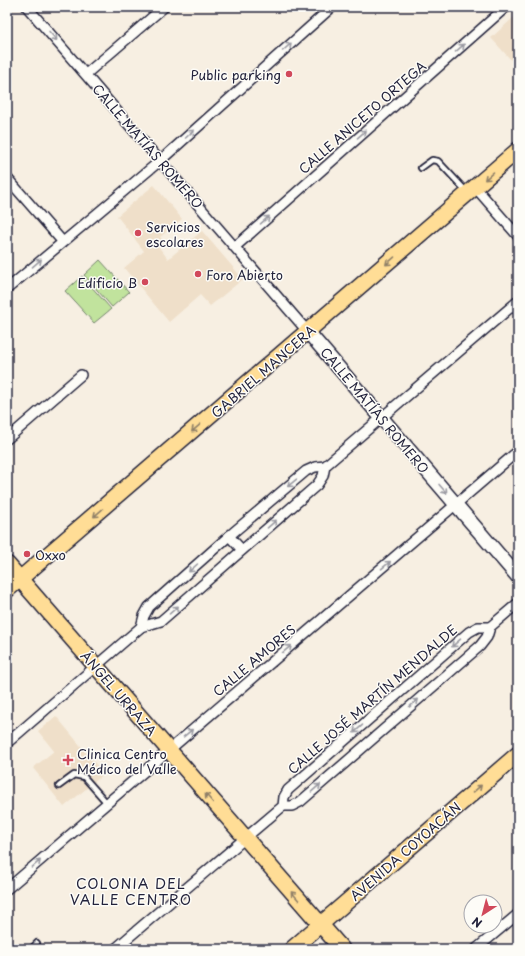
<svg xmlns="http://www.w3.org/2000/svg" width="525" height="956" font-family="'Playpen Sans',sans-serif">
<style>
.built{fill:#efdfc9}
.green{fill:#c1e39d;stroke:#72826c}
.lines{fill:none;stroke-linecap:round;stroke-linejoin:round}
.lane-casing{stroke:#22223b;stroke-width:8}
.street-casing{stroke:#22223b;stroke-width:12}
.secondary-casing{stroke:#22223b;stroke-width:16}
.primary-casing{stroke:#22223b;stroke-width:18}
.lane{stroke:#fdfcf7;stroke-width:4.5}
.street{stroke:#fdfcf7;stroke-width:9}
.secondary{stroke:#fdfcf7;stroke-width:13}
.primary{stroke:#ffdd96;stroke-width:15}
.oneway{stroke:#9a9aa2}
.oneway2{stroke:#908068}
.poi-dot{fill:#d1495b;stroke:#fdfcf7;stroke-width:1.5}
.labels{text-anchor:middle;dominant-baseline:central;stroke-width:3;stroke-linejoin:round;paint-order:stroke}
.poi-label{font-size:13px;fill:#22223b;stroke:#fdfcf7;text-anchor:start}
.street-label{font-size:13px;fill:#22223b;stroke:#fdfcf7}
.neighbourhood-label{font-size:14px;letter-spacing:1px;fill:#22223b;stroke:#fdfcf7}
</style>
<rect width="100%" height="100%" fill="#f7efe2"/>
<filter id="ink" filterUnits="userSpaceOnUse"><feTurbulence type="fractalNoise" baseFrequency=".025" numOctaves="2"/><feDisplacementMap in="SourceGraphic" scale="8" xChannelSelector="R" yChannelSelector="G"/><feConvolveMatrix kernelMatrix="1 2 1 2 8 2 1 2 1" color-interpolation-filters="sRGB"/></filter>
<g filter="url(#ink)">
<g class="built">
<path d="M514 17 518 21V55L512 61 491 38Z"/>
<path d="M154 185 182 219 160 237 163 241 158 246 168 259 202 231 243 279 210 306 200 295 169 322 124 268 144 251 117 216Z"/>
<path d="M56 716 104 774 64 807 33 768 54 751 38 731Z"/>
</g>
<g class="green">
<path d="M100 260 129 292 112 307 84 275Z"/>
<path d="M82 276 111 309 94 323 65 291Z"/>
</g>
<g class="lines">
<defs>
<g id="lane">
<path d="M421 168 432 160 438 161 467 192"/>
<path d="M59 786 74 775 84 777 107 803"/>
<path d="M31 949 37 943"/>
</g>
<g id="street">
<path d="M27 7 308 332"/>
<path d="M86 74 164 7"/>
<path d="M7 178 62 241"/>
<path d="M475 187 518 236"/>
<path d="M236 246 506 7"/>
<path d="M7 289 161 160 332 7"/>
<path d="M7 439 81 375"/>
<path d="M229 536 242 550"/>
<path d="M141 627 144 616 149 607 229 536 306 471 315 467 325 466 518 301"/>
<path d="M7 743 141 627 161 621 317 485 323 476 325 466"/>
<path d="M283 806H292L300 802 480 646 487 637 490 627 518 603"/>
<path d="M7 889 518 451"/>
<path d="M115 949 283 806 284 797 288 790 469 632 478 627H490"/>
<path d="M476 949 518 914"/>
</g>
<path id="secondary" d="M308 332 518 577"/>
<g id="primary">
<path d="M7 564 342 949"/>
<path d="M7 590 518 150"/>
<path d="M292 949 518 754"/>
</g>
</defs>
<use href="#lane" class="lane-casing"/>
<use href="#street" class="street-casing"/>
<use href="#secondary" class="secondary-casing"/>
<use href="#primary" class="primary-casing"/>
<use href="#lane" class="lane"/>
<use href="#street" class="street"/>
<use href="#secondary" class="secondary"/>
<use href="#primary" class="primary"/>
</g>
<defs><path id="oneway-shaft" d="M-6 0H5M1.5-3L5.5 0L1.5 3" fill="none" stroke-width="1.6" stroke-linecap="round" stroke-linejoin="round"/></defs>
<g class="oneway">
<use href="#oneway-shaft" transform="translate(53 36) rotate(49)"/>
<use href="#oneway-shaft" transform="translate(287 47) rotate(-42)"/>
<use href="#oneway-shaft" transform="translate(460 48) rotate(-41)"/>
<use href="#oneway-shaft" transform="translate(190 134) rotate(-42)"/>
<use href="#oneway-shaft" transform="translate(362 134) rotate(-41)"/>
<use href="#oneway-shaft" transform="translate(265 220) rotate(-41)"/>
<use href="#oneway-shaft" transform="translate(37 263) rotate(-41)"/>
<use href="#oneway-shaft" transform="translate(292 483) rotate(140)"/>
<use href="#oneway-shaft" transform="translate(443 489) rotate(49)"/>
<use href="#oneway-shaft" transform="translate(272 524) rotate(-41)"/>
<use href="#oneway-shaft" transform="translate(386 565) rotate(-40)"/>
<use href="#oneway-shaft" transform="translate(193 568) rotate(138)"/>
<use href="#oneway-shaft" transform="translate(174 610) rotate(-41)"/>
<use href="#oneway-shaft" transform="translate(456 643) rotate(139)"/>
<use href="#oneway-shaft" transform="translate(287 649) rotate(-40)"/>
<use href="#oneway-shaft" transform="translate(414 703) rotate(-41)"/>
<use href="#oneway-shaft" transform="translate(358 729) rotate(139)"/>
<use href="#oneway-shaft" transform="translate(188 733) rotate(-40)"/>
<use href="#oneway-shaft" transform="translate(316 788) rotate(-41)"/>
<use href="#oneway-shaft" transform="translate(36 864) rotate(-41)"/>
</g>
<g class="oneway2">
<use href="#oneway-shaft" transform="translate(489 176) rotate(139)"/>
<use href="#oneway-shaft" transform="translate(390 261) rotate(139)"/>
<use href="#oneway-shaft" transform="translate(196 428) rotate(139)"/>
<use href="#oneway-shaft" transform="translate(98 513) rotate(139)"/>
<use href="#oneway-shaft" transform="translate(477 789) rotate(-41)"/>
<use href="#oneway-shaft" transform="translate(209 798) rotate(-131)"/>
<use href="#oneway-shaft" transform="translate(295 896) rotate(-131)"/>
</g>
</g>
<g class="poi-dot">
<circle cx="289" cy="74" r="4"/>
<circle cx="138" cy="233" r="4"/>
<circle cx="198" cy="274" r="4"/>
<circle cx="145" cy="282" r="4"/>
<circle cx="27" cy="554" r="4"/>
<path d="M66 754h4v4h4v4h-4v4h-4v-4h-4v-4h4z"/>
</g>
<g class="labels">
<g class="poi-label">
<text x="281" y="74" text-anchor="end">Public parking</text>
<text x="146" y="226">Servicios<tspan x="146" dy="15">escolares</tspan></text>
<text x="206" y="274">Foro Abierto</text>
<text x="137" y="282" text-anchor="end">Edificio B</text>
<text x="35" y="554">Oxxo</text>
<text x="77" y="753">Clinica Centro<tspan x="77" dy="15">Médico del Valle</tspan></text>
</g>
<g class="street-label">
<text transform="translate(362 117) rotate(-41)">CALLE ANICETO ORTEGA</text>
<text transform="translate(148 146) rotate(49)">CALLE MATÍAS ROMERO</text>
<text transform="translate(263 371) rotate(-41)">GABRIEL MANCERA</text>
<text transform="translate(375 410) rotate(50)">CALLE MATÍAS ROMERO</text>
<text transform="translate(254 660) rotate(-40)">CALLE AMORES</text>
<text transform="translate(119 693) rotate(49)">ÁNGEL URRAZA</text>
<text transform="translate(372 699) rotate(-41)">CALLE JOSÉ MARTÍN MENDALDE</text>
<text transform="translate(405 851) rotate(-41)">AVENIDA COYOACÁN</text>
</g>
<g class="neighbourhood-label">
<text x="131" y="883">COLONIA DEL<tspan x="131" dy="16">VALLE CENTRO</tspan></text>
</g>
</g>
<rect width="525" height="956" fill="none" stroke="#fdfcf7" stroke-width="24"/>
<rect x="12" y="12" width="501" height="932" fill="none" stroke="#22223b" stroke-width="1.5" filter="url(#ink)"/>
<g transform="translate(483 914) rotate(216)"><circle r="19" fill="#fdfcf7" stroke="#a5a5ac"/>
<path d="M0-3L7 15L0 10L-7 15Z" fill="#d1495b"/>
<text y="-6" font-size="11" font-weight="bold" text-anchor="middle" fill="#22223b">N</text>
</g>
</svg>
